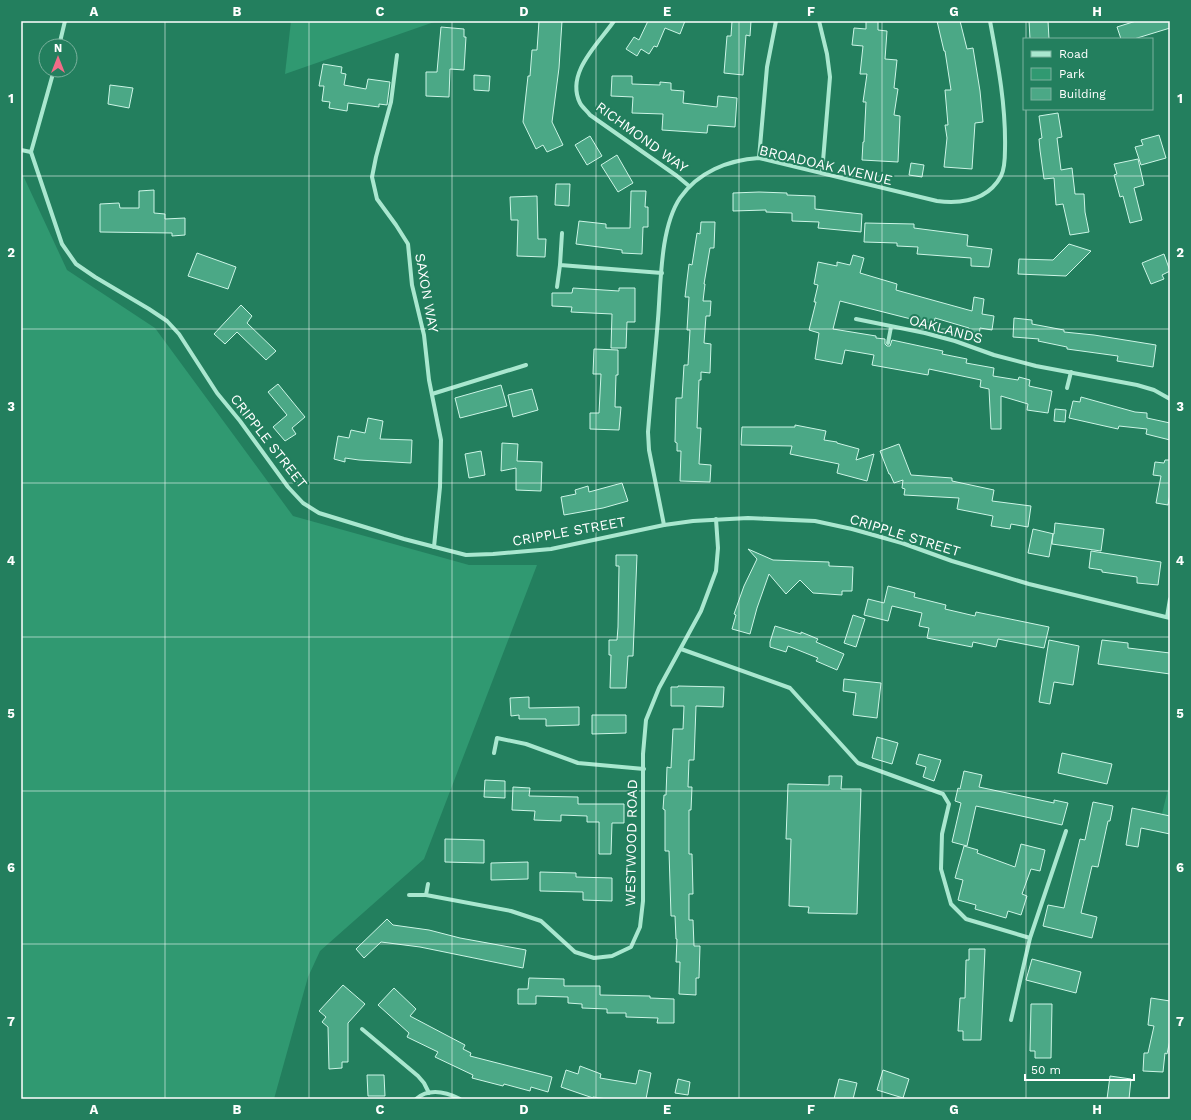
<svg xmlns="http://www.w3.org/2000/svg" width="1191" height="1120" font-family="'Work Sans',sans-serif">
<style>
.green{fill:#309971}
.building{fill:#4ba886;stroke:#ccf5e6}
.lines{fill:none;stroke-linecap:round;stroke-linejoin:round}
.minor{stroke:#a9e7cf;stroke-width:4}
.grid{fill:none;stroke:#fff;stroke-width:1;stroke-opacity:0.55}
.labels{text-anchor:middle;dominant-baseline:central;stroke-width:4;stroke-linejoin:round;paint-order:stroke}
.street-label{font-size:14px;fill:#fff;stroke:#237f5e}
.neatline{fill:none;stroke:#fff;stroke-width:1.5}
.grid-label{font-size:13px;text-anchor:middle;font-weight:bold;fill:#fff}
</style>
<rect width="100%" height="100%" fill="#237f5e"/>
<g class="green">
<path d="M291 21H437L285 74Z"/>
<path d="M21 171 67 270 155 328 293 516 469 565H537L424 859 320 951 308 977 274 1099H21Z"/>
<path d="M1170 781V824L1160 822Z"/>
</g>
<g class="building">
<path d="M539 21H562L559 68 552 122 563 145 547 152 543 145 536 149 523 122 528 76H530L532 50H537Z"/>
<path d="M648 21H685L680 34 665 28 657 47 654 46 649 54 641 49 637 56 626 49 634 37 639 40Z"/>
<path d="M732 21H751L750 36 746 35 743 75 724 73 727 36H731Z"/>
<path d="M866 21H878V30L887 31 885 59 897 60 894 88 898 89 894 115 900 116 898 162 862 160 863 142H864L866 102H863L867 74H860L863 46 852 45 854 28 866 29Z"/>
<path d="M937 21H960L967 49 973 48 980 91 983 122 975 123 972 169 944 167 947 138 945 125H948L945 90H951L945 51H944Z"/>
<path d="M1029 21H1048L1049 39H1030Z"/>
<path d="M1136 21H1170V28L1134 39H1121L1117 27Z"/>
<path d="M441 27 464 29V37H466L464 70 450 69 449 97 426 96V72H437Z"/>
<path d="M323 64 342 67 341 73 346 74 344 85 366 89 368 79 390 82 387 105 379 104V107L348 103 347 111 329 108 330 102 322 101 324 86H319Z"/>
<path d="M474 75 490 76 489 91 474 90Z"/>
<path d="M612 76H632V84L660 85V82L671 83V90L684 91 683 103 717 107 718 96 737 98 735 127 708 125 707 133 662 130 663 114 632 113 633 97 611 96Z"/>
<path d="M110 85 133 88 129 108 108 104Z"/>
<path d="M1058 113 1062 137 1057 138 1061 170 1072 168 1075 194H1084L1085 212 1089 232 1070 235 1063 204 1056 205 1054 178 1044 179 1040 150 1039 139 1042 138 1039 116Z"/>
<path d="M1159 135 1166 158 1141 165 1135 147 1143 145 1141 140Z"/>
<path d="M590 136 602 156 587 165 575 145Z"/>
<path d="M617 155 633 183 618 192 601 165Z"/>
<path d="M1138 159 1144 185 1134 188 1142 220 1130 223 1123 196 1120 197 1114 175 1117 174 1114 164Z"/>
<path d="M911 163 924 165 922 177 909 175Z"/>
<path d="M556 184H570L569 206 555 205Z"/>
<path d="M154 190V213L165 214V219L185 218V235L172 236V233L100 232V204L119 203 120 208H139V191Z"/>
<path d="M631 191H646L645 207H648V227H643L642 254 622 253V250L576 244 579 221 606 224V228H630Z"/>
<path d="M759 192 787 193V195L815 196V209L862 214 861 232 818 228 819 222 792 221V213L766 212V210L733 211V193Z"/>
<path d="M537 196 538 239H546L545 257 517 256 518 220H511L510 197Z"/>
<path d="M701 222H715L714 248H710L704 284H705L703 301H711L710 316H706L704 343 711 344 710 373 701 372V380H699L697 428H701L699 464 711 465 710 482 680 481 681 451H677V443L675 442 676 398H682L684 365H688L690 330H687L689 297H685L687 280 689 264 692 265 697 233 700 234Z"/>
<path d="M865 223 914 224V228L968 235 967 246 992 249 989 267 971 266V258L917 254 918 247 897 246V243L864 242Z"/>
<path d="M1069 244 1091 251 1066 276 1018 274 1019 259 1053 260Z"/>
<path d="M197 253 236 267 228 289 188 276Z"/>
<path d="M1164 254 1170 271 1162 275 1164 279 1151 284 1142 263Z"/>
<path d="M853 255 864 258 860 273 897 284 896 290 972 311 974 297 984 299 982 314 994 316 992 330 980 328 979 336 968 334 969 328 935 318 934 324 912 317 911 319 840 301 833 329 876 336V338L885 339V344L887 346H890L892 340 943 351 942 354 967 359 966 363 994 368 993 376 1018 380 1019 377 1030 380 1029 386 1052 391 1048 413 1027 410 1028 404 1001 396V429H991L989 389 980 387 981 380 929 369 928 375 872 365 874 355 845 350 842 364 815 359 819 333 809 330 816 302H814L818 285 814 284 818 262 837 266V262L850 265Z"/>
<path d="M573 288 619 291V288H635V322H627L626 348H611L612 314 571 312 572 307 552 306V293H572Z"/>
<path d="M241 305 252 316 247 323 276 351 266 360 237 332 225 344 214 334Z"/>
<path d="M1014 318 1032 320V324L1064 330V332L1094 335 1156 345 1153 367 1117 361 1118 356 1067 349V347L1038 341 1039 339 1013 337Z"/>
<path d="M594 349 618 350V375H616L615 407H621L619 430 590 429V413H599L601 374H593Z"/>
<path d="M278 384 305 417 292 428 296 434 285 441 273 427 287 415 268 392Z"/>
<path d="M501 385 507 406 460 418 455 398Z"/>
<path d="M532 389 538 410 513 417 508 395Z"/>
<path d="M1081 397 1135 412 1147 413V418L1170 423V440L1146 434 1147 429 1119 426 1118 429 1069 418 1073 401 1080 402Z"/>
<path d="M1055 409 1066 410 1065 422 1054 421Z"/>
<path d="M368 418 383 421 380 439 412 440 411 463 359 460 345 458V462L334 459 338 436 349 438 351 430 365 433Z"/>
<path d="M795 425 826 431 824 440 837 442V443L859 449 856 460 874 454 867 481 837 473 839 464 790 454 792 446 741 445 742 427H795Z"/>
<path d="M502 443 518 444 517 461 542 462 541 491 516 490V468L501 471Z"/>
<path d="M899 444 911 475 952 478V481L994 490 992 501 1031 506 1028 527 1011 524 1010 529 991 526 993 516 957 509 959 498 904 495 905 489 902 488 903 480 894 483 890 474H889L880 451Z"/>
<path d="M481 451 485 475 469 478 465 454Z"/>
<path d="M1165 460H1170V494L1168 505 1156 503 1161 476 1153 475 1155 462 1164 463Z"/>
<path d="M622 483 628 501 603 508 564 515 561 497 576 494 575 490 588 486 589 492Z"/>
<path d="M1055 523 1104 529 1101 551 1052 544 1053 534 1049 557 1028 553 1033 529 1054 534Z"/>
<path d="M748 549 773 560 829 562V566L853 567 852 591H842V595L813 593 800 580 786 594 769 574 757 608 750 634 732 629 736 615 734 614 744 586 757 559Z"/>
<path d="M1091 551 1161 562 1158 585 1137 583V577L1102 572V570L1089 568Z"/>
<path d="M616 555H637L633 656H628L626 688H610L611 655H609V640H617L618 627 619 566H616Z"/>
<path d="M888 586 915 593 914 597 946 605 945 609 975 616 976 612 1049 627 1044 648 998 639 996 647 973 642 972 647 927 638 929 628 919 626 922 613 892 606 888 621 864 615 868 599 884 603Z"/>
<path d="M853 615 865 619 856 647 844 643Z"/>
<path d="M775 626 801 634V632L818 639 816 642 844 654 837 670 816 661 818 658 788 646 786 652 770 647V642Z"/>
<path d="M1049 640 1079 646 1073 685 1054 682 1050 704 1039 702Z"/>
<path d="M1102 640 1128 643V648L1170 653V674L1098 664Z"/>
<path d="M844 679 881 683 877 718 853 715 856 693 843 691Z"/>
<path d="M678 686 724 687 723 707 696 706 694 760H689L688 787H692L691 810H689V854H692L693 894H689V920H693L694 946H700L699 978H696V995L679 994 680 962H676L677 939H676L675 916H671L669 851H665V810L663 809 664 795H666L667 767 671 768 673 729H683L684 706H671V687H678Z"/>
<path d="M529 697V708L579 707V725L546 726V719H519V715L511 716 510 698Z"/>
<path d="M592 715H626V733L592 734Z"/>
<path d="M877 737 898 743 892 764 872 758Z"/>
<path d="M1062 753 1112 764 1107 784 1058 773Z"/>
<path d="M919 754 941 760 934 781 923 777 926 767 916 764Z"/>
<path d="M964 771 982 775 979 787 1054 803V800L1068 803 1062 825 976 806 967 846 952 842 961 803 955 801 958 788 960 789Z"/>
<path d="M829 776H842L841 789H861L857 914 808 913 809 907 789 906 791 839H786L788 784 829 785Z"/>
<path d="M485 780 505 781V798L484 797Z"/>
<path d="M513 787 530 788 529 796 578 797V804H624V823H612L611 854H599V822H587V816L561 815V821L534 820 535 811 512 810Z"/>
<path d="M1093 802 1113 806 1110 821H1108L1098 867 1092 866 1081 913 1097 917 1092 938 1043 926 1048 905 1064 908 1080 839 1085 840Z"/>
<path d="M1132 808 1170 816V834L1141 828 1138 847 1126 845Z"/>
<path d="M445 839 484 840V863L445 862Z"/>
<path d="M1021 844 1045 850 1040 871 1031 869 1022 894 1027 896 1021 915 1008 911 1006 918 975 909 976 905 958 900 963 880 955 878 964 846 978 850 977 853 1015 867Z"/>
<path d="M528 862V879L491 880V863Z"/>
<path d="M540 872 576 873V877L612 878V901L583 900V892L540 891Z"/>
<path d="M387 919 393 925 429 930 460 938 526 950 523 968 420 947 381 942 364 958 356 949Z"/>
<path d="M969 949H985L981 1040H963V1031H958L960 998H965L966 960H969Z"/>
<path d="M1032 959 1081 972 1076 993 1026 980Z"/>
<path d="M529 978 564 979V986H600V995L650 996V998L674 999V1023H657L658 1018 626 1017V1013H607V1009L582 1008V1004L568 1003V997L536 996V1004H518V989H528Z"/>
<path d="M343 985 365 1004 348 1023V1062H342V1068L329 1069 328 1027 322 1022 326 1017 319 1011Z"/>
<path d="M394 988 416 1009 410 1016 465 1045 463 1049 471 1053 470 1056 552 1077 548 1092 531 1087 530 1091 504 1084 503 1086 472 1078 473 1075 435 1057 438 1052 407 1037 409 1033 378 1005Z"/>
<path d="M1151 998 1170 1001V1040L1167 1054 1165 1053 1163 1072 1143 1071 1144 1053H1148L1154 1026 1148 1025Z"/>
<path d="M1031 1004H1052L1051 1058H1035V1051H1030Z"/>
<path d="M580 1066 601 1074 600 1078 636 1084 639 1070 651 1073 646 1099H607L593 1097V1098L561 1087 566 1070 578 1074Z"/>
<path d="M883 1070 909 1079 903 1098 877 1090Z"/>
<path d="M367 1075H384L385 1096H368Z"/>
<path d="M1110 1076 1131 1079 1129 1099H1107Z"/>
<path d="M678 1079 690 1082 688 1095 675 1093Z"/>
<path d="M839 1079 857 1083 853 1099H834Z"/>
</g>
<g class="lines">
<g class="minor">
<path d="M614 21C599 43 565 73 580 103 582 107 587 111 590 115L677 176 689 186"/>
<path d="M819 21 827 54 830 77 822 173"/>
<path d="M59 46 65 21"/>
<path d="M397 55 391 102 376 157 372 177 377 199 396 225 408 244 412 285 424 335 429 380 441 440 440 487 434 547"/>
<path d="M21 150 31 152"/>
<path d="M31 152 62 244 76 264 95 277 149 309 167 321 179 334 217 393 240 421 288 487 303 503 319 513 404 539 466 555 493 554 551 549 664 525 693 521 748 518 815 521 852 529 902 543 952 561 1029 584 1170 618"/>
<path d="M31 152 54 70"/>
<path d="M759 158 767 67 776 21"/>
<path d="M562 233 560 265 662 273"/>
<path d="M557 287 560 265"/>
<path d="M856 319 925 333 955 341 994 355 1036 366 1137 385 1154 390 1170 399"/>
<path d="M888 343 891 327"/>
<path d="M1067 388 1071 372"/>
<path d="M432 394 526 365"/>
<path d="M664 525 649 450 648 432C651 394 655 357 658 319 661 283 660 228 680 198 698 172 728 160 759 158L937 201C962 204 988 200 1001 176 1005 168 1005 158 1005 149 1006 106 998 64 990 21"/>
<path d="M1167 617 1170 599"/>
<path d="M681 649 790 688 858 763 943 794 949 804 942 834 941 869 951 904 966 919 1030 938"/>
<path d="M494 753 497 738 526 744 578 763 644 769"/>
<path d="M428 884 426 895 511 911 541 921 575 952 594 958 612 956 631 947 640 927 643 901V754L646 720 659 688 701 611 716 571 718 548 716 519"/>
<path d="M409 895H426"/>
<path d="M1011 1020 1030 938 1066 831"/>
<path d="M362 1029 418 1076 424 1083 429 1093"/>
<path d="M416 1099C429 1088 446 1092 460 1099"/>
</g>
</g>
<path class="grid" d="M165 21V1099M309 21V1099M452 21V1099M596 21V1099M739 21V1099M882 21V1099M1026 21V39M1026 109V1099M21 176H1170M21 329H1170M21 483H1170M21 637H1170M21 791H1170M21 944H1170"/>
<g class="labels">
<g class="street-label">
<text transform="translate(642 137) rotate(36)">RICHMOND WAY</text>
<text transform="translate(826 165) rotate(13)">BROADOAK AVENUE</text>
<text transform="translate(427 293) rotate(80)">SAXON WAY</text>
<text transform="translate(946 329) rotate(15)">OAKLANDS</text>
<text transform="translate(269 441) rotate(52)">CRIPPLE STREET</text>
<text transform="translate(569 531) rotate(-10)">CRIPPLE STREET</text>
<text transform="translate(905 535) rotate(17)">CRIPPLE STREET</text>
<text transform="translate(631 843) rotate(-89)">WESTWOOD ROAD</text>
</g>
</g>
<rect width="1191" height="1120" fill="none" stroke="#237f5e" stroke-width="44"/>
<rect x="1023" y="38" width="130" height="72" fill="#237f5e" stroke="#7bb29e"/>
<rect x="1031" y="51" width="20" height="6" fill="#a9e7cf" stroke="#7bb29e"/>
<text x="1059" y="58" font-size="12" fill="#ffffff">Road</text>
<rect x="1031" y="68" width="20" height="12" fill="#309971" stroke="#7bb29e"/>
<text x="1059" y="78" font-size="12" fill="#ffffff">Park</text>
<rect x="1031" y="88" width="20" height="12" fill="#4ba886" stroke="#7bb29e"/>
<text x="1059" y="98" font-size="12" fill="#ffffff">Building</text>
<g transform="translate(58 58)"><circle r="19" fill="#237f5e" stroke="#7bb29e"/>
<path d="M0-3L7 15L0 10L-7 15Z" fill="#f26c88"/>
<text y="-6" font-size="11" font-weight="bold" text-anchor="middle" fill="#ffffff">N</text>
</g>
<path d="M1025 1074v6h109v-6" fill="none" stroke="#ffffff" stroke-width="2"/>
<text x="1031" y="1074" font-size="12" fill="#ffffff" stroke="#237f5e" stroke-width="3" paint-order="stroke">50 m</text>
<rect x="22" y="22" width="1147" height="1076" class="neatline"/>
<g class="grid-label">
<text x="94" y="16">A</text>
<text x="237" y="16">B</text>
<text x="380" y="16">C</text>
<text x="524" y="16">D</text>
<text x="667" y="16">E</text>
<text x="811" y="16">F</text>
<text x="954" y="16">G</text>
<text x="1097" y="16">H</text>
<text x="11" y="103">1</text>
<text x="1180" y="103">1</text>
<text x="11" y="257">2</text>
<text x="1180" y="257">2</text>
<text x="11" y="411">3</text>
<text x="1180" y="411">3</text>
<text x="11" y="565">4</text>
<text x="1180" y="565">4</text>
<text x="11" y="718">5</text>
<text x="1180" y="718">5</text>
<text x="11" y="872">6</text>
<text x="1180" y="872">6</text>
<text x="11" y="1026">7</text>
<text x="1180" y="1026">7</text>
<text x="94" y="1114">A</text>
<text x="237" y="1114">B</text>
<text x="380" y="1114">C</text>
<text x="524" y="1114">D</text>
<text x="667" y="1114">E</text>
<text x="811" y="1114">F</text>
<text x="954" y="1114">G</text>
<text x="1097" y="1114">H</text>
</g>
</svg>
